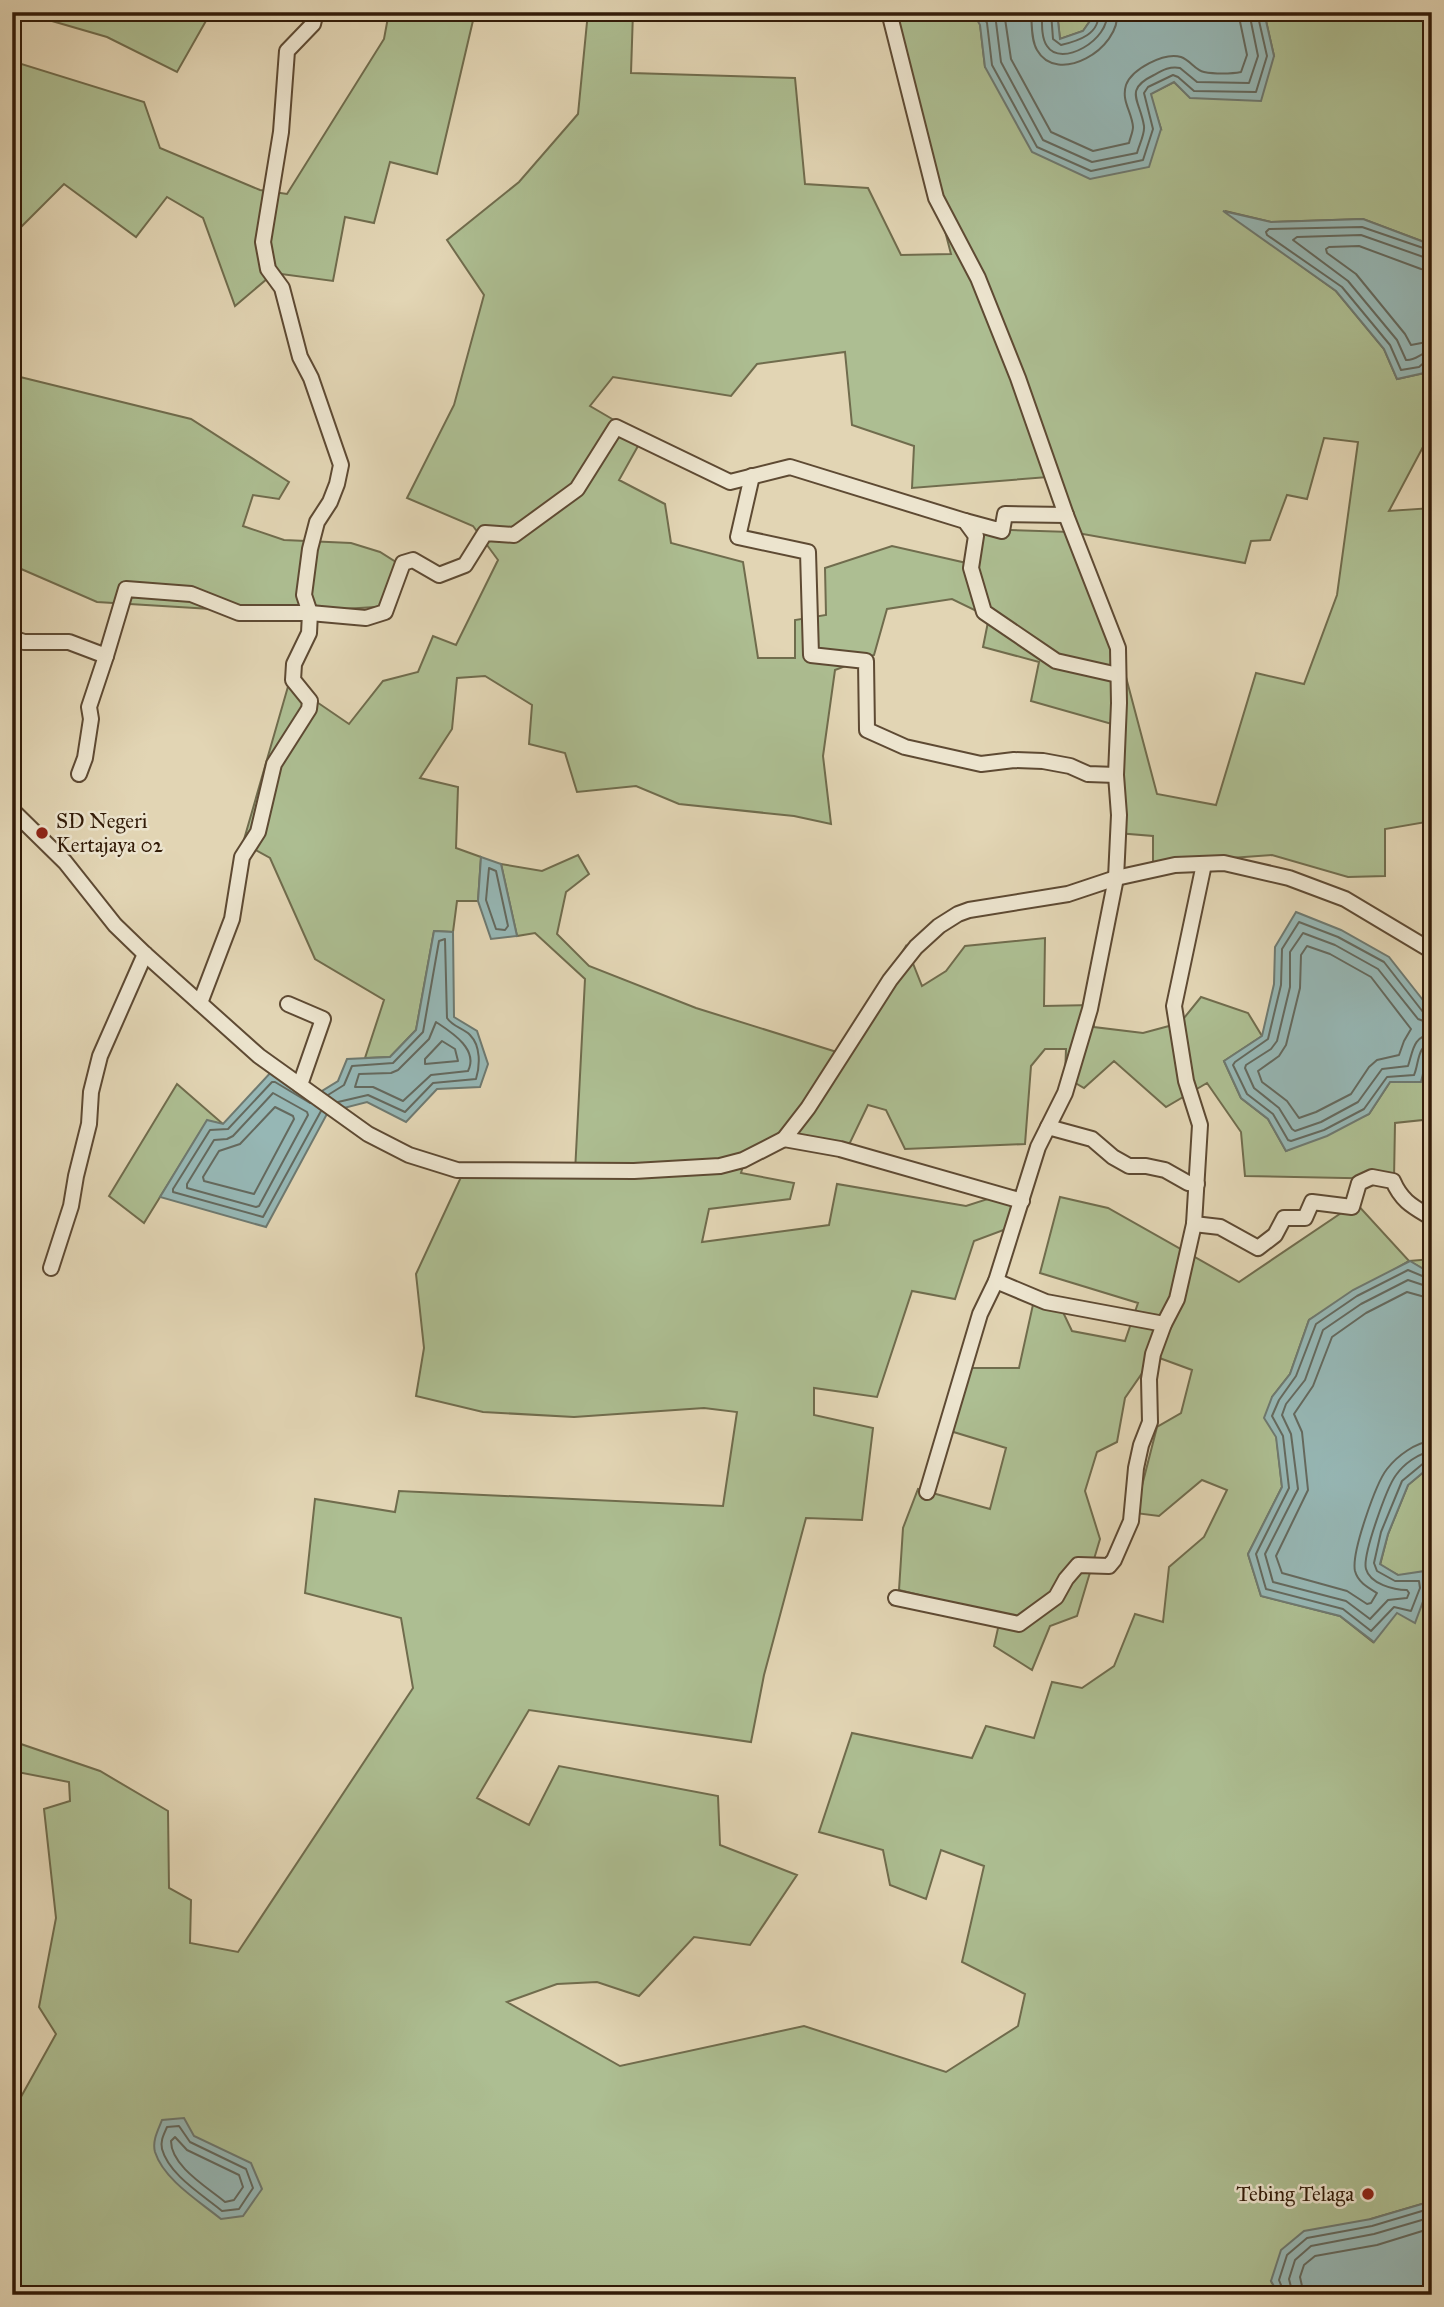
<svg xmlns="http://www.w3.org/2000/svg" width="1444" height="2307" font-family="'IM FELL Great Primer',serif">
<style>
.green{fill:#adbe92;stroke:#706c4d;stroke-width:2;fill-rule:evenodd}
.water{fill:#96b7b5;stroke:#6e7970;stroke-width:2}
.lines{fill:none;stroke-linecap:round;stroke-linejoin:round}
.shore{stroke:#64695e;stroke-width:2}
.minor-casing{stroke:#5e4a33;stroke-width:18}
.minor{stroke:#ece4ce;stroke-width:14}
.poi-dot{fill:#8f2418;stroke:#ece4ce;stroke-width:2.5}
.labels{text-anchor:middle;dominant-baseline:central;stroke-width:5;stroke-linejoin:round;paint-order:stroke}
.poi-label{font-size:21px;fill:#321b08;stroke:#ece4ce;text-anchor:start}
</style>
<rect width="100%" height="100%" fill="#e2d5b4"/>
<filter id="stains"><feTurbulence type="fractalNoise" baseFrequency=".00286" numOctaves="4"/><feColorMatrix values="0 0 0 0 .2 0 0 0 0 .09 0 0 0 0 .02 0 0 0 .5 -.17"/></filter>
<radialGradient id="worn" r=".72"><stop offset=".6" stop-color="#630" stop-opacity="0"/><stop offset="1" stop-color="#630" stop-opacity=".3"/></radialGradient>
<g class="green">
<path d="M21 12H211L177 72 107 37Z"/>
<path d="M389 12H475L437 174 390 162 374 223 345 217 333 281 274 273 235 306 203 218 167 197 136 237 64 184 12 236V61L144 102 160 148 260 190 287 194 384 39Z"/>
<path d="M588 12H633L631 73 795 78 805 184 868 188 901 255 951 254 888 12H973L980 24 985 67 1161 129 1150 94 1174 82 1190 97 1274 56 1264 12H1432L1430 117 1432 119V245L1363 219 1271 222 1225 211 1336 291 1384 349 1397 379 1424 373 1432 364V430L1389 511 1432 508V821L1385 829V876L1348 877 1272 855 1203 860 1153 872V836L1117 833 1112 724 1031 701 1039 662 983 647 989 617 952 599 887 609 874 655 835 670 823 756 831 824 794 816 679 804 636 786 577 792 565 753 529 744 532 705 485 676 457 678 452 729 420 778 458 787 456 848 481 857 478 901H457L453 932 434 931 416 1030 390 1057 365 1058 384 1000 315 959 270 858 243 843 289 683 349 724 383 681 418 672 433 636 456 645 498 560 473 526 407 498 454 405 484 295 447 240 519 182 578 114ZM845 352 852 425 914 446 912 488 1048 477 1070 532 979 529 971 564 892 546 825 568 826 615 795 620V658H758L743 562 671 543 665 504 619 480 643 437 590 406 613 377 731 396 757 364ZM1324 438 1358 442 1337 595 1304 684 1256 673 1216 805 1157 794 1118 647 1072 532 1245 563 1251 541 1270 540 1287 495 1307 499Z"/>
<path d="M1057 12H1091L1092 18 1083 31 1060 39Z"/>
<path d="M12 375 191 419 289 482 279 499 253 495 243 526 284 540 351 543 380 552 399 564 392 606 277 613 97 602 12 565Z"/>
<path d="M578 855 589 874 566 892 557 934 589 966 696 1008 840 1053 906 946 922 986 946 971 965 946 1045 938 1044 1006 1092 1005 1094 1027 1143 1033 1180 1023 1201 997 1248 1013 1262 1036 1224 1061 1241 1098 1268 1119 1286 1151 1369 1114 1390 1082 1431 1041 1430 1009 1432 1007V1119L1395 1123 1394 1179 1245 1176 1241 1132 1207 1083 1166 1107 1114 1061 1084 1088 1065 1077 1066 1049H1045L1031 1066 1025 1144 905 1149 886 1110 868 1105 846 1151 769 1139 747 1152 741 1173 794 1183 790 1199 709 1209 702 1242 829 1225 837 1184 966 1206 1022 1188 1009 1228 974 1241 955 1299 912 1291 877 1397 814 1388V1415L873 1428 862 1520 806 1518 764 1675 751 1742 529 1710 477 1798 529 1825 559 1766 718 1796 720 1845 797 1875 750 1945 694 1937 639 1996 597 1982 557 1984 507 2002 620 2066 804 2026 946 2072 1018 2026 1025 1994 962 1962 984 1866 941 1850 926 1899 890 1885 883 1850 819 1832 852 1733 972 1758 986 1726 1034 1738 1052 1682 1082 1688 1114 1666 1135 1614 1163 1622 1169 1567 1204 1537 1227 1490 1202 1480 1159 1516 1135 1513 1157 1427 1181 1413 1192 1370 1154 1356 1125 1398 1117 1442 1097 1452 1085 1491 1100 1539 1077 1616 1050 1626 1032 1670 994 1646 1001 1615 899 1590 903 1528 918 1489 990 1509 1006 1448 947 1430 967 1368H1019L1034 1300 1062 1310 1072 1331 1125 1341 1138 1303 1040 1273 1060 1197 1108 1208 1239 1282 1356 1203 1409 1261 1432 1259V1274L1409 1261 1309 1320 1290 1374 1272 1397 1282 1487 1248 1554 1261 1596 1340 1616 1373 1642 1398 1575 1380 1565 1388 1534 1408 1485 1432 1465V2201L1371 2219 1271 2281 1279 2295H12V2113L56 2034 39 2007 56 1918 44 1809 70 1801 69 1782 12 1771V1741L100 1771 168 1811 169 1888 191 1900 190 1943 238 1952 413 1688 401 1618 305 1593 315 1499 395 1512 399 1491 723 1506 737 1412 704 1408 574 1417 483 1412 416 1396 424 1348 416 1274 462 1175 575 1172 585 979 535 933 517 936 501 864 542 871Z"/>
<path d="M177 1084 223 1124 207 1121 144 1223 109 1196Z"/>
</g>
<g class="water">
<path d="M973 12H1057L1060 39 1083 31 1092 18 1091 12H1264L1274 56 1261 101 1190 98 1174 82 1151 94 1161 129 1149 167 1090 179 1032 152 985 67 980 25Z"/>
<path d="M1223 211 1271 222 1363 219 1432 245V364L1424 373 1397 379 1384 349 1336 291Z"/>
<path d="M481 857 501 864 517 936 491 939 478 901Z"/>
<path d="M1296 912 1341 930 1389 957 1430 1009 1431 1041 1421 1082H1390L1369 1114 1327 1136 1286 1151 1268 1119 1241 1098 1224 1061 1262 1036 1274 984 1275 947Z"/>
<path d="M434 931 453 932 454 1017 477 1031 488 1064 480 1087 437 1089 406 1122 367 1102 328 1112 266 1227 160 1197 207 1120 223 1124 272 1071 312 1097 338 1081 347 1059 390 1057 416 1030Z"/>
<path d="M1410 1261 1432 1274V1465L1408 1485 1388 1534 1380 1564 1398 1575 1425 1571 1428 1588 1415 1623 1397 1613 1374 1642 1340 1616 1261 1596 1248 1554 1282 1487 1276 1437 1264 1418 1272 1397 1290 1374 1309 1320 1353 1290Z"/>
<path d="M184 2118 194 2136 251 2163 262 2189 243 2216 221 2219C199 2201 164 2180 155 2152 152 2141 158 2130 162 2120Z"/>
<path d="M1432 2201V2295H1279L1271 2281 1281 2250 1304 2231 1371 2219Z"/>
</g>
<g class="lines">
<g class="shore">
<path d="M981 12 987 23 992 65 1037 147 1091 171 1143 160 1153 129 1144 93 1148 87 1173 75 1178 77 1194 91 1256 92 1267 56 1257 12"/>
<path d="M991 12 996 22 1001 62 1043 140 1092 162 1137 153C1139 145 1145 134 1144 126 1140 100 1123 90 1154 75 1163 70 1170 66 1180 68L1197 82 1249 83 1258 56 1249 12"/>
<path d="M1004 12 1011 59 1051 132 1093 151 1129 143C1130 138 1133 132 1133 127 1132 112 1121 101 1126 85 1132 69 1164 52 1181 57 1190 60 1195 70 1204 72 1214 74 1231 74 1241 72L1247 55 1238 12"/>
<path d="M1031 12C1032 24 1031 40 1037 50 1057 86 1121 49 1117 12"/>
<path d="M1042 12C1042 22 1041 38 1047 46 1061 68 1110 40 1107 12"/>
<path d="M1051 12 1053 39 1061 45C1078 41 1101 34 1098 12"/>
<path d="M1432 251 1362 227 1269 229 1266 232 1267 235 1342 287 1390 345 1401 370 1419 367 1426 361 1432 360"/>
<path d="M1432 260 1361 235 1297 237 1293 240 1348 281 1397 340 1406 360C1416 361 1421 352 1432 351"/>
<path d="M1432 270 1421 269 1359 246 1329 247 1326 249 1327 253 1356 274 1405 334 1411 345 1432 341"/>
<path d="M489 868 496 871 508 926 505 930 496 929 486 900Z"/>
<path d="M1307 946 1330 954 1371 977 1411 1029 1404 1041 1399 1055 1377 1060 1369 1067 1351 1094 1316 1112 1299 1118 1287 1101 1262 1082 1258 1071 1279 1056 1286 1045 1300 988 1301 955Z"/>
<path d="M1432 1015 1423 1012 1384 962 1338 937 1299 922 1282 949 1281 985 1268 1039 1235 1062 1233 1065 1247 1094 1273 1114 1288 1140 1291 1141 1324 1130 1364 1109 1387 1077 1414 1075C1419 1064 1417 1045 1432 1043"/>
<path d="M436 1022C451 1032 479 1049 468 1071L431 1075 403 1101 373 1087H355L359 1074 391 1073 398 1070 429 1039Z"/>
<path d="M1432 1024 1418 1019 1378 969 1335 945 1303 933 1290 952V987L1277 1041 1271 1049 1246 1065 1245 1068 1254 1088 1279 1108 1292 1129 1295 1131 1321 1122 1358 1102 1382 1069 1408 1066C1413 1051 1413 1036 1432 1034"/>
<path d="M442 1041 455 1049 458 1061 425 1064V1059Z"/>
<path d="M273 1093 307 1112 308 1115 259 1206 256 1207 187 1188V1184L214 1140 227 1139 233 1136Z"/>
<path d="M328 1095 344 1085 352 1066 393 1063 423 1032 439 941 445 939 447 1018C453 1027 463 1028 470 1035 481 1046 480 1066 476 1079L433 1083 405 1112 368 1095 338 1102"/>
<path d="M310 1103 275 1082H272L228 1129 210 1130 173 1189V1192L263 1217 321 1111"/>
<path d="M275 1107 293 1116 294 1119 254 1194 204 1181 203 1177 219 1151 240 1144Z"/>
<path d="M1432 1280 1408 1270 1357 1296 1316 1324 1296 1376 1279 1400 1272 1416 1283 1436 1289 1488 1256 1554 1266 1589 1343 1609 1371 1631 1394 1607 1411 1611 1420 1588 1419 1581H1395L1377 1571 1374 1563 1381 1532 1402 1481 1425 1462 1432 1460"/>
<path d="M1432 1288 1408 1280 1361 1304 1323 1330 1305 1380 1286 1404 1282 1415 1291 1434 1298 1489 1265 1554 1273 1582 1346 1601 1370 1619 1388 1600 1407 1598 1409 1593 1407 1590C1394 1590 1370 1584 1366 1569 1362 1556 1387 1487 1396 1475 1403 1465 1419 1452 1432 1452"/>
<path d="M1432 1299 1407 1292 1366 1313 1332 1337 1313 1386 1294 1414 1302 1432 1308 1490 1276 1556 1282 1573 1347 1591 1367 1604 1371 1603 1377 1593C1367 1587 1358 1582 1355 1571 1351 1553 1376 1483 1387 1469 1397 1456 1416 1442 1432 1441"/>
<path d="M179 2126 190 2142 246 2169 253 2188 239 2209 222 2211C203 2195 169 2175 162 2149 160 2141 164 2134 167 2127Z"/>
<path d="M175 2137 187 2150 239 2175 243 2187 234 2200 225 2202C207 2187 171 2166 171 2141Z"/>
<path d="M1285 2295 1279 2280 1287 2255 1307 2238 1372 2226 1432 2208"/>
<path d="M1293 2295 1289 2279 1295 2260 1311 2246 1374 2234 1432 2217"/>
<path d="M1304 2295 1300 2277 1304 2265 1315 2256 1377 2245 1432 2228"/>
</g>
<defs>
<g id="minor">
<path d="M889 12 936 198 978 278 1018 378 1066 515 1118 648 1119 703 1116 775 1119 815 1116 878 1090 1009 1065 1093 1038 1147 996 1281 980 1314 927 1492"/>
<path d="M752 476 738 537 808 552 811 655 866 661 867 730 905 747 981 764 1014 760 1043 761 1070 766 1088 774 1116 775"/>
<path d="M965 521 1002 531 1005 514 1066 515"/>
<path d="M12 638 24 642H69L106 656 126 589 191 594 239 613H310L366 618 385 612 403 563 413 560 439 575 465 565 485 533 514 535 577 489 616 427 730 482 790 467 965 521 976 536 971 568 984 612 1056 661 1118 675"/>
<path d="M79 774 85 758 91 719 89 707 106 656"/>
<path d="M12 810 65 862 115 925 145 954 259 1056 368 1134 409 1155 457 1170 634 1171 720 1166 743 1160 784 1139 808 1108 890 980 916 947 939 926 958 914 969 910 1068 894 1116 878 1175 865 1224 863 1289 878 1345 899 1432 951"/>
<path d="M200 1003 232 919 242 857 258 832 274 764 309 709 310 701 293 680 294 664 309 633 310 613 304 595 310 549 317 522 330 502 337 484 341 465 311 378 300 357 282 288 268 269 263 242 281 132 287 51 313 24 316 12"/>
<path d="M288 1004 323 1019 300 1085"/>
<path d="M1048 1127 1092 1139 1113 1157 1129 1166H1146L1165 1170 1188 1183 1197 1184"/>
<path d="M784 1139 840 1149 1022 1201"/>
<path d="M1194 1224 1220 1227 1258 1248 1275 1235 1284 1218H1305L1312 1202 1352 1207 1359 1183 1372 1177 1393 1181C1402 1202 1414 1207 1432 1218"/>
<path d="M51 1268 71 1206 76 1176 89 1124 91 1092 100 1056 145 954"/>
<path d="M996 1281 1046 1302 1164 1324"/>
<path d="M896 1598 1019 1624 1056 1597 1066 1579 1078 1565 1109 1566 1114 1560 1131 1521 1136 1468 1141 1445 1150 1422 1149 1379 1153 1354 1164 1324 1177 1299 1194 1224 1200 1125 1186 1081 1174 1006 1204 864"/>
</g>
</defs>
<use href="#minor" class="minor-casing"/>
<use href="#minor" class="minor"/>
</g>
<g class="poi-dot">
<circle cx="42" cy="833" r="7"/>
<circle cx="1368" cy="2194" r="7"/>
</g>
<g class="labels">
<g class="poi-label">
<text x="56" y="821">SD Negeri<tspan x="56" dy="24">Kertajaya 02</tspan></text>
<text x="1354" y="2194" text-anchor="end">Tebing Telaga</text>
</g>
</g>
<rect width="1444" height="2307" fill="none" stroke="#e2d5b4" stroke-width="42"/>
<rect x="14" y="14" width="1416" height="2279" fill="none" stroke="#321b08" stroke-width="3.5"/>
<rect x="21" y="21" width="1402" height="2265" fill="none" stroke="#321b08" stroke-width="2"/>
<rect width="100%" height="100%" filter="url(#stains)"/>
<rect width="100%" height="100%" fill="url(#worn)"/>
</svg>
